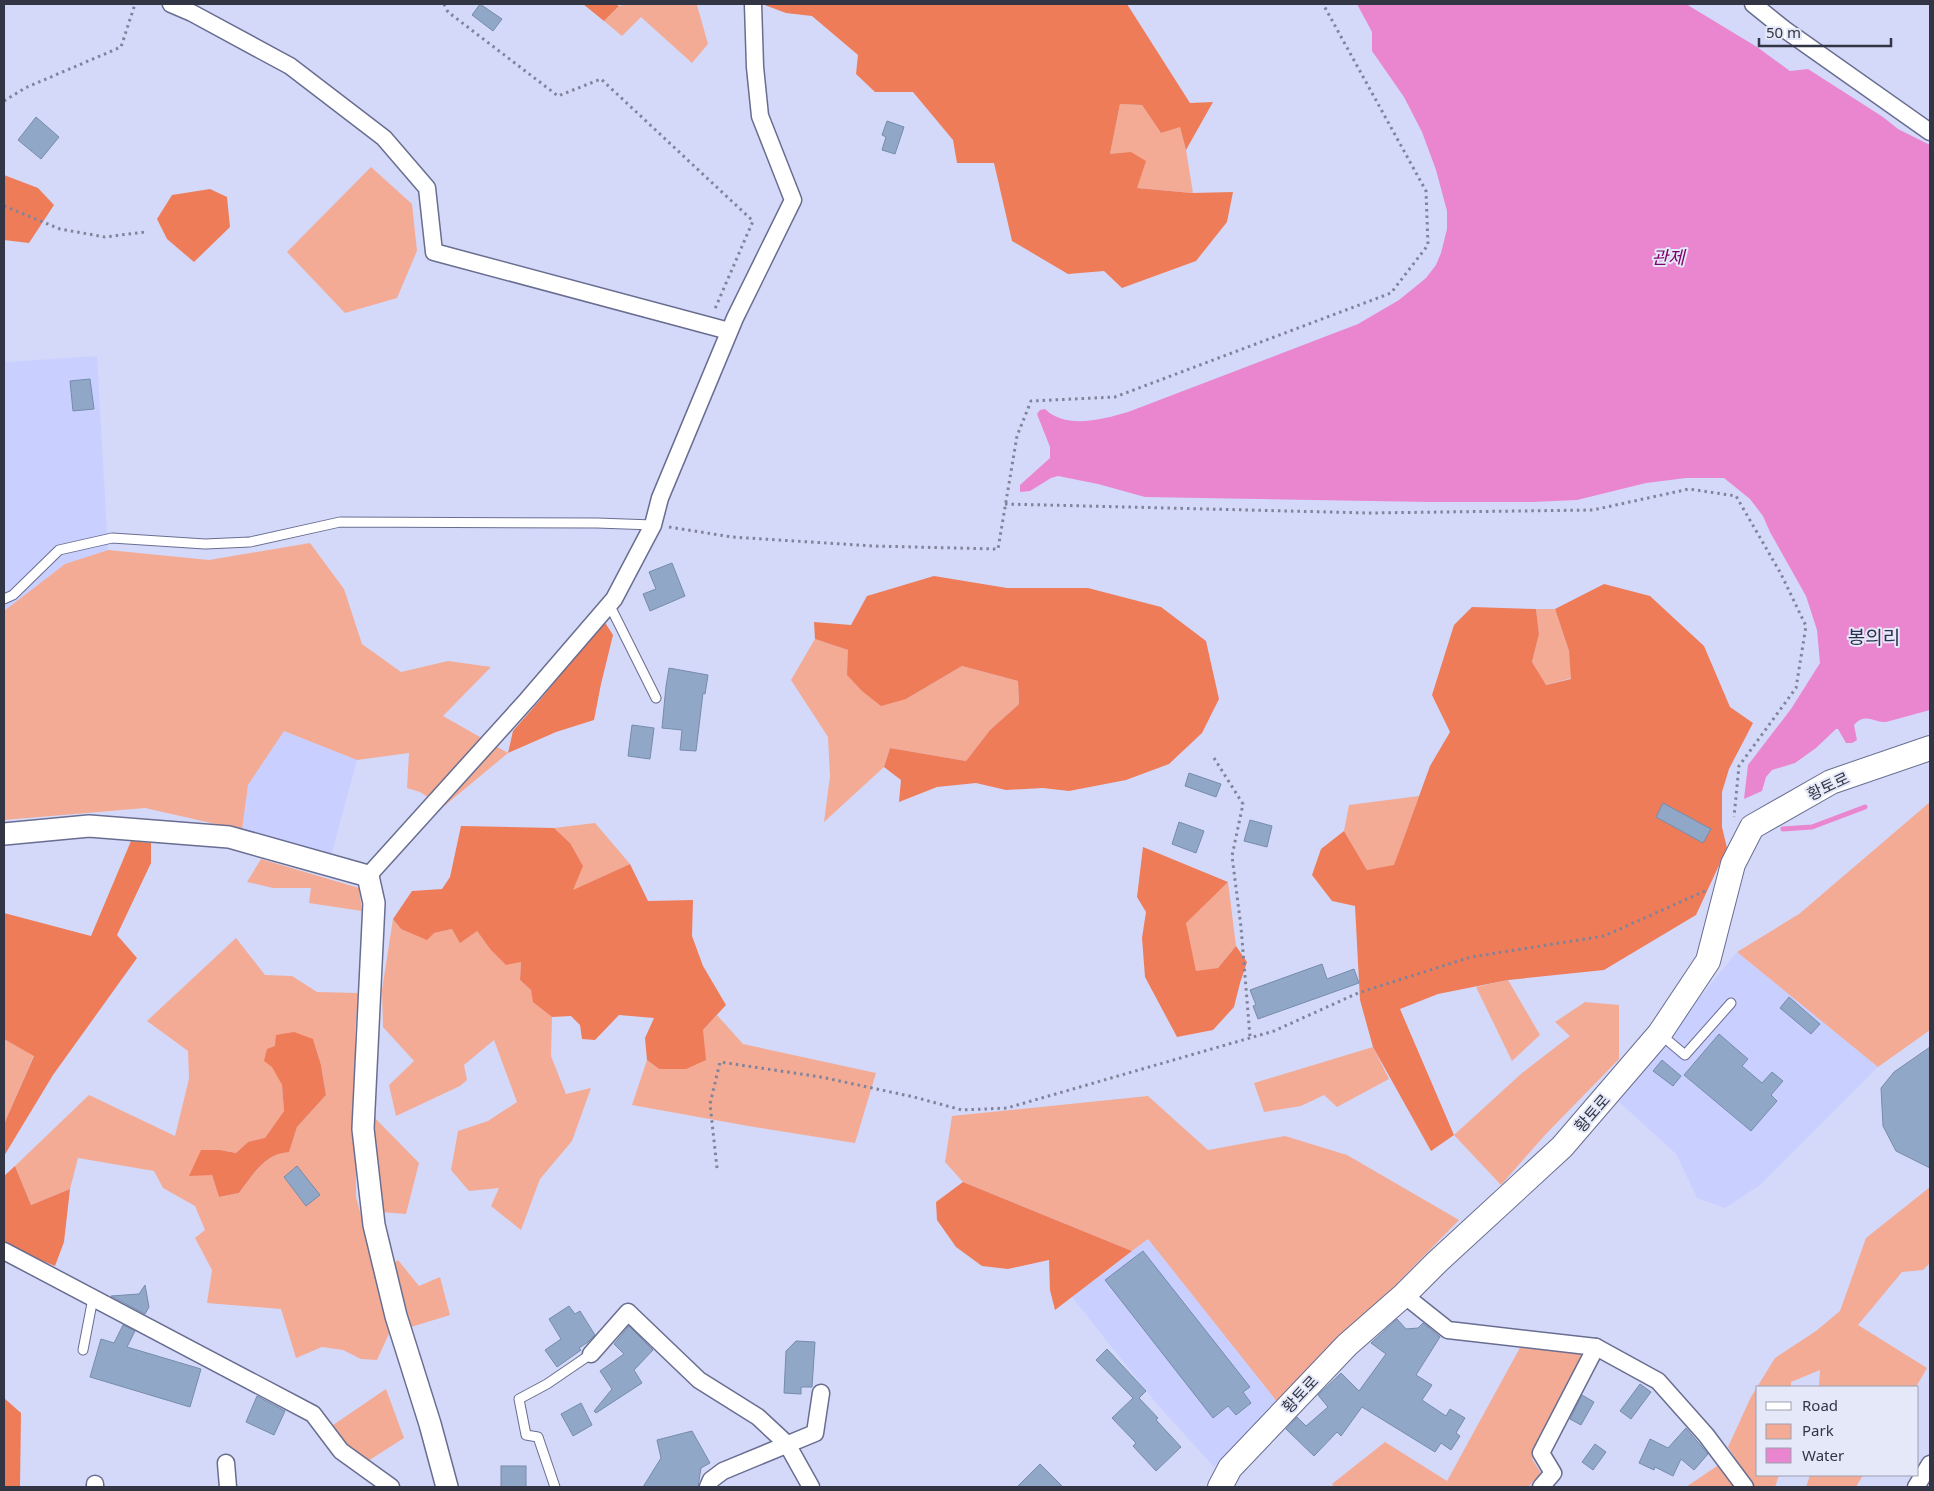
<svg xmlns="http://www.w3.org/2000/svg" width="1934" height="1491" font-family="'Noto Sans','Noto Sans KR',sans-serif">
<style>
.built{fill:#c9d0ff}
.green{fill:#f3ab95;fill-rule:evenodd}
.forest{fill:#ee7c59}
.water{fill:#e986cf}
.lines{fill:none;stroke-linecap:round;stroke-linejoin:round}
.stream{stroke:#e986cf;stroke-width:5}
.building{fill:#90a7c8;stroke:#768cac}
.service-casing{stroke:#696e91;stroke-width:11}
.minor-casing{stroke:#696e91;stroke-width:19}
.tertiary-casing{stroke:#696e91;stroke-width:24}
.secondary-casing{stroke:#696e91;stroke-width:26}
.path{stroke:#80849b;stroke-width:3;stroke-dasharray:2.5 4;stroke-linecap:butt}
.service{stroke:#fff;stroke-width:9}
.minor{stroke:#fff;stroke-width:16}
.tertiary{stroke:#fff;stroke-width:21}
.secondary{stroke:#fff;stroke-width:24}
.labels{text-anchor:middle;dominant-baseline:central;stroke-width:4;stroke-linejoin:round;paint-order:stroke}
.street-label{font-size:16px;fill:#323544;stroke:#e5e8f8}
.water-label{font-size:18px;font-style:italic;fill:#81016c;stroke:#e5e8f8}
.quarter-label{font-size:19px;fill:#2c304f;stroke:#e5e8f8}
</style>
<rect width="100%" height="100%" fill="#d4d9f9"/>
<g class="built">
<path d="M97 356 108 550 65 564 4 611V360L7 362Z"/>
<path d="M284 731 357 760 331 856 242 830 248 785Z"/>
<path d="M1737 952 1878 1067 1760 1185 1725 1208 1697 1198 1676 1154 1616 1099Z"/>
<path d="M1148 1239 1279 1404 1214 1467 1156 1403 1072 1297Z"/>
</g>
<g class="green">
<path d="M628 4H694L697 5 708 44 692 63 641 17 622 36 604 21 619 6Z"/>
<path d="M1120 104 1142 105 1161 133 1180 126 1186 150 1193 193 1136 188 1110 154Z"/>
<path d="M371 167 412 204 417 251 397 298 345 313 287 252Z"/>
<path d="M310 543 344 589 362 644 401 672 448 661 491 667 443 716 508 753 443 807 420 792 407 788 409 753 357 760 284 731 248 785 242 830 145 808 4 820V611L65 564 108 550 209 560Z"/>
<path d="M1536 609H1555L1569 651 1572 678 1545 685 1532 662 1539 634Z"/>
<path d="M815 639 848 650 906 699 962 666 1018 681 1019 704 990 730 966 761 890 748 884 767 824 822 830 776 828 737 791 680Z"/>
<path d="M1419 796 1394 866 1367 870 1344 831 1349 805Z"/>
<path d="M1930 802V1030L1878 1067 1737 952 1799 914Z"/>
<path d="M595 823 630 864 572 891 570 843 554 828Z"/>
<path d="M261 859 359 888 362 911 309 903 311 888H273L247 882Z"/>
<path d="M1228 882 1236 946 1218 968 1196 972 1185 923Z"/>
<path d="M393 919 401 929 434 933 452 929 477 931 490 949 521 962 520 980 531 990 534 1002 552 1017 551 1056 566 1094 591 1088 572 1141 540 1179 521 1230 491 1206 499 1188 469 1191 451 1170 458 1131 488 1121 517 1102 494 1040 464 1065 467 1080 460 1086 396 1116 389 1085 414 1061 383 1027 382 990Z"/>
<path d="M236 938 265 975 292 976 317 992 358 993 355 1034 356 1197 392 1327 377 1360 361 1359 343 1350 322 1347 296 1358 281 1309 207 1303 212 1270 195 1238 205 1230 195 1206 163 1188 154 1171 78 1158 70 1189 31 1205 15 1166 89 1095 175 1136 189 1079 188 1051 147 1021ZM313 1039 321 1065 326 1095 297 1127 289 1151C265 1154 252 1176 239 1193L219 1197 212 1175 220 1150 236 1153 248 1142 265 1139 284 1111 282 1085 272 1066 275 1046Z"/>
<path d="M1508 980 1540 1035 1512 1061 1476 987Z"/>
<path d="M1585 1002 1619 1005V1059L1545 1135 1501 1185 1454 1135 1522 1073 1570 1036 1555 1022Z"/>
<path d="M717 1015 743 1044 876 1073 855 1143 754 1127 632 1105 647 1060 659 1069H686L703 1030Z"/>
<path d="M4 1039 34 1055 4 1124Z"/>
<path d="M1373 1047 1389 1079 1337 1107 1324 1095 1301 1106 1264 1112 1254 1083Z"/>
<path d="M1148 1096 1208 1150 1285 1136 1347 1155 1459 1220 1279 1404 1148 1239 1132 1251 963 1182 945 1162 952 1116Z"/>
<path d="M369 1112 419 1163 406 1214 381 1212Z"/>
<path d="M1930 1187V1263L1923 1270 1902 1272 1858 1325 1927 1368 1916 1387H1819L1820 1370 1791 1382V1387H1758V1475H1779L1775 1487H1754L1728 1447 1751 1397 1775 1358 1816 1331 1840 1311 1866 1238Z"/>
<path d="M398 1260 419 1286 440 1277 450 1315 411 1327 390 1267Z"/>
<path d="M1522 1344 1589 1353 1532 1459 1541 1473 1528 1487H1334L1332 1484 1385 1442 1447 1481Z"/>
<path d="M386 1389 404 1438 368 1461 349 1450 333 1425Z"/>
<path d="M1720 1464 1737 1487H1686Z"/>
<path d="M1810 1475H1863L1856 1487H1806Z"/>
</g>
<g class="forest">
<path d="M583 4H615L619 6 604 21Z"/>
<path d="M762 4H1127L1190 103 1213 102 1186 150 1180 127 1161 133 1142 105 1120 104 1110 154 1131 152 1146 161 1137 188 1192 193 1233 192 1227 222 1196 261 1122 288 1104 271 1068 274 1012 241 994 163H957L953 140 913 92H875L856 74 858 55 812 16 786 13Z"/>
<path d="M4 175 38 188 54 205 29 243 4 240Z"/>
<path d="M210 189 227 197 230 227 194 262 167 239 157 219 172 195Z"/>
<path d="M934 576 1007 588H1088L1161 607 1206 641 1219 699 1202 733 1169 764 1126 780 1069 791 1043 788 1006 790 976 783 937 787 899 802 901 780 884 767 890 748 966 761 990 730 1019 704 1018 681 962 666 906 699 881 706 862 691 847 675 848 650 815 639 814 622 851 625 867 596Z"/>
<path d="M1604 584 1650 596 1704 646 1730 707 1753 723 1729 769 1722 792V827L1727 848 1696 915 1604 970 1508 980 1438 994 1400 1009 1454 1135 1431 1151 1373 1047 1360 1000 1355 906 1332 901 1312 875 1321 849 1344 831 1367 870 1394 865 1430 766 1450 732 1432 695 1454 625 1472 607 1536 609 1539 634 1532 662 1546 685 1571 679 1569 651 1555 609Z"/>
<path d="M604 621 613 635 601 684 594 720 556 732 508 753 513 731 540 700Z"/>
<path d="M461 826 554 828 570 843 583 866 573 890 630 864 648 901 693 900 692 936 703 966 726 1005 703 1030 706 1060 686 1069H659L647 1060 645 1038 654 1018 619 1015 595 1040 582 1039 580 1025 571 1016 552 1017 533 1002 531 990 520 980 521 962 506 965 490 949 477 931 460 943 452 929 434 933 427 940 401 929 393 919 412 891 442 889 450 877Z"/>
<path d="M131 841 151 843V863L117 935 137 958 53 1075 4 1156V1124L34 1056 4 1039V913L91 936Z"/>
<path d="M1143 847 1228 882 1186 923 1196 971 1218 968 1236 946 1247 962 1240 983 1234 1007 1213 1030 1177 1037 1145 977 1142 938 1146 912 1137 897Z"/>
<path d="M294 1032 313 1039 321 1065 326 1095 297 1127 289 1152C265 1153 252 1176 239 1193L219 1197 212 1175 189 1176 201 1150H220L236 1153 248 1142 265 1138 284 1111 282 1085 272 1067 264 1061 267 1049 275 1046 276 1035Z"/>
<path d="M15 1166 31 1205 70 1189 64 1242 55 1266 4 1245V1176Z"/>
<path d="M963 1182 1132 1251 1055 1310 1050 1290 1049 1260 1008 1269 982 1266 956 1247 937 1220 936 1202Z"/>
<path d="M4 1398 21 1413 20 1487H4Z"/>
</g>
<path class="water" d="M1357 4H1686L1757 47 1790 71 1808 69 1883 117 1898 129 1930 145V710L1886 722C1873 723 1866 712 1854 725L1857 740 1852 743H1846L1838 729H1836L1816 748 1795 763 1772 770 1766 777 1762 791 1744 799 1748 765 1791 709 1820 663 1817 630 1806 596 1770 532 1763 516 1750 499 1724 478H1686L1646 483 1577 500 1532 502H1429L1145 497 1098 484 1058 476 1051 478 1030 491 1020 492V485L1050 458V447L1037 414 1040 410 1045 409C1066 430 1104 419 1128 412L1358 324 1399 300 1426 278 1436 265 1441 253 1447 229V211L1436 170 1422 132 1404 97 1372 51V32Z"/>
<g class="lines">
<path class="stream" d="M1783 829 1812 827 1865 807"/>
</g>
<g class="building">
<path d="M480 4 502 19 493 31 472 15Z"/>
<path d="M36 117 59 137 41 159 18 140Z"/>
<path d="M887 121 904 127 895 154 882 150 886 137 882 135Z"/>
<path d="M90 379 94 409 73 411 70 381Z"/>
<path d="M672 563 685 596 650 611 643 594 656 589 649 572Z"/>
<path d="M669 668 708 675 705 694 703 693 696 751 680 750 682 730 662 728 666 686Z"/>
<path d="M632 725 654 728 650 759 628 756Z"/>
<path d="M1189 773 1221 784 1216 797 1185 786Z"/>
<path d="M1663 803 1711 829 1703 843 1656 817Z"/>
<path d="M1250 820 1272 826 1267 847 1244 841Z"/>
<path d="M1179 822 1204 831 1196 853 1172 844Z"/>
<path d="M1322 964 1327 979 1354 969 1359 983 1258 1019 1253 1006 1256 1005 1250 990Z"/>
<path d="M1789 997 1820 1024 1811 1034 1780 1008Z"/>
<path d="M1719 1034 1748 1059 1742 1066 1762 1083 1772 1072 1783 1081 1771 1095 1777 1101 1751 1131 1684 1075Z"/>
<path d="M1930 1047V1168L1896 1151 1883 1126 1881 1088 1894 1072Z"/>
<path d="M1662 1060 1681 1076 1673 1086 1653 1071Z"/>
<path d="M297 1166 320 1195 306 1206 284 1177Z"/>
<path d="M1143 1251 1250 1387 1243 1392 1251 1403 1236 1415 1228 1406 1213 1418 1105 1280Z"/>
<path d="M145 1285 149 1307 145 1314 111 1296 139 1294Z"/>
<path d="M569 1306 575 1314 580 1311 595 1335 588 1342 579 1348 581 1350 557 1367 545 1350 561 1339 549 1319Z"/>
<path d="M1397 1319 1406 1329 1418 1328 1423 1323 1440 1337 1416 1375 1432 1385 1422 1400 1446 1416 1450 1409 1465 1418 1456 1433 1460 1436 1451 1450 1441 1443 1435 1452 1362 1407 1341 1436 1337 1432 1314 1456 1286 1429 1297 1417 1306 1426 1328 1407 1318 1395 1341 1373 1359 1391 1386 1354 1371 1343Z"/>
<path d="M123 1325 135 1331 127 1347 201 1369 190 1407 90 1377 101 1339 114 1343Z"/>
<path d="M629 1326 653 1350 634 1370 642 1383 596 1413 594 1411 612 1389 600 1371 624 1354 614 1344Z"/>
<path d="M796 1341 815 1342 812 1387H801V1394L784 1393 786 1351Z"/>
<path d="M1107 1349 1146 1391 1139 1398 1158 1418 1156 1420 1181 1447 1156 1471 1133 1446 1136 1443 1112 1418 1133 1398 1096 1360Z"/>
<path d="M1640 1384 1651 1392 1631 1419 1620 1411Z"/>
<path d="M1582 1395 1594 1402 1581 1425 1570 1419Z"/>
<path d="M257 1396 285 1411 274 1435 246 1422Z"/>
<path d="M581 1403 592 1425 573 1436 561 1414Z"/>
<path d="M1686 1428 1708 1454 1694 1470 1681 1459 1673 1476 1655 1467 1654 1470 1639 1463 1650 1439 1668 1448Z"/>
<path d="M692 1431 710 1463 701 1468 698 1487H643L661 1458 657 1440Z"/>
<path d="M1595 1444 1606 1452 1593 1470 1582 1462Z"/>
<path d="M1040 1464 1063 1487H1017Z"/>
<rect x="501" y="1466" width="25" height="21"/>
</g>
<g class="lines">
<defs>
<g id="service">
<path d="M4 599 13 595 59 550 112 538 205 544 250 542 340 522 597 523 653 525"/>
<path d="M609 604 656 698"/>
<path d="M1660 1034 1685 1055 1731 1003"/>
<path d="M83 1350 93 1298"/>
<path d="M555 1487 538 1437 526 1435 519 1399 547 1384 591 1354"/>
</g>
<g id="minor">
<path d="M171 4 192 13 290 66 384 138 427 188 434 252 729 331"/>
<path d="M1753 4 1784 29 1930 132"/>
<path d="M368 876 527 700 614 599 653 525 660 498 735 318 793 200 760 116 755 67 753 4"/>
<path d="M4 1251 313 1414 341 1451 391 1487"/>
<path d="M1404 1295 1448 1330 1596 1347 1658 1381 1706 1435 1745 1487"/>
<path d="M591 1354 628 1312 699 1380 758 1417 787 1444 811 1487"/>
<path d="M226 1463 228 1487"/>
<path d="M95 1484V1487"/>
<path d="M708 1487 711 1480 723 1471 815 1433 821 1393"/>
<path d="M1541 1487 1553 1473 1541 1453 1596 1347"/>
<path d="M1916 1487 1930 1464"/>
</g>
<path id="tertiary" d="M4 834 89 826 229 837 368 876 374 903 363 1129 374 1225 396 1316 430 1424 447 1487"/>
<path id="secondary" d="M1220 1487 1230 1468 1347 1345 1404 1295 1437 1262 1562 1147 1660 1033 1708 961 1733 864 1752 827 1831 782 1930 748"/>
</defs>
<use href="#service" class="service-casing"/>
<use href="#minor" class="minor-casing"/>
<use href="#tertiary" class="tertiary-casing"/>
<use href="#secondary" class="secondary-casing"/>
<g class="path">
<path d="M444 4 448 12 558 96 601 79 753 221 714 311"/>
<path d="M4 101 25 88 121 47 135 4"/>
<path d="M4 206 60 229 105 237 145 232"/>
<path d="M1005 504 1369 513 1593 510 1689 489 1736 496 1781 574 1806 626 1796 688 1739 766 1734 817"/>
<path d="M669 527 732 537 873 546 998 549 1017 436 1031 401 1115 397 1391 293 1428 245 1426 191 1323 4"/>
<path d="M1214 758 1243 804 1232 856 1241 927 1250 1037"/>
<path d="M717 1168 710 1104 720 1062 821 1077 914 1097 962 1110 1007 1108 1274 1031 1358 993 1471 957 1604 936 1705 891"/>
</g>
<use href="#service" class="service"/>
<use href="#minor" class="minor"/>
<use href="#tertiary" class="tertiary"/>
<use href="#secondary" class="secondary"/>
</g>
<g class="labels">
<g class="street-label">
<text transform="translate(1828 786) rotate(-25)">황토로</text>
<text transform="translate(1592 1113) rotate(-49)">황토로</text>
<text transform="translate(1300 1394) rotate(-47)">황토로</text>
</g>
<g class="water-label">
<text x="1668" y="257">관제</text>
</g>
<g class="quarter-label">
<text x="1874" y="637">봉의리</text>
</g>
</g>
<rect width="1934" height="1491" fill="none" stroke="#323544" stroke-width="10"/>
<rect x="1756" y="1386" width="162" height="90" fill="#e5e8f8" stroke="#9da0b0"/>
<rect x="1766" y="1402" width="25" height="8" fill="#ffffff" stroke="#9da0b0"/>
<text x="1802" y="1411" font-size="15" fill="#323544">Road</text>
<rect x="1766" y="1424" width="25" height="15" fill="#f3ab95" stroke="#9da0b0"/>
<text x="1802" y="1436" font-size="15" fill="#323544">Park</text>
<rect x="1766" y="1448" width="25" height="15" fill="#e986cf" stroke="#9da0b0"/>
<text x="1802" y="1461" font-size="15" fill="#323544">Water</text>
<path d="M1759 38v8h132v-8" fill="none" stroke="#323544" stroke-width="2.5"/>
<text x="1766" y="38" font-size="15" fill="#323544" stroke="#e5e8f8" stroke-width="4" paint-order="stroke">50 m</text>
</svg>
